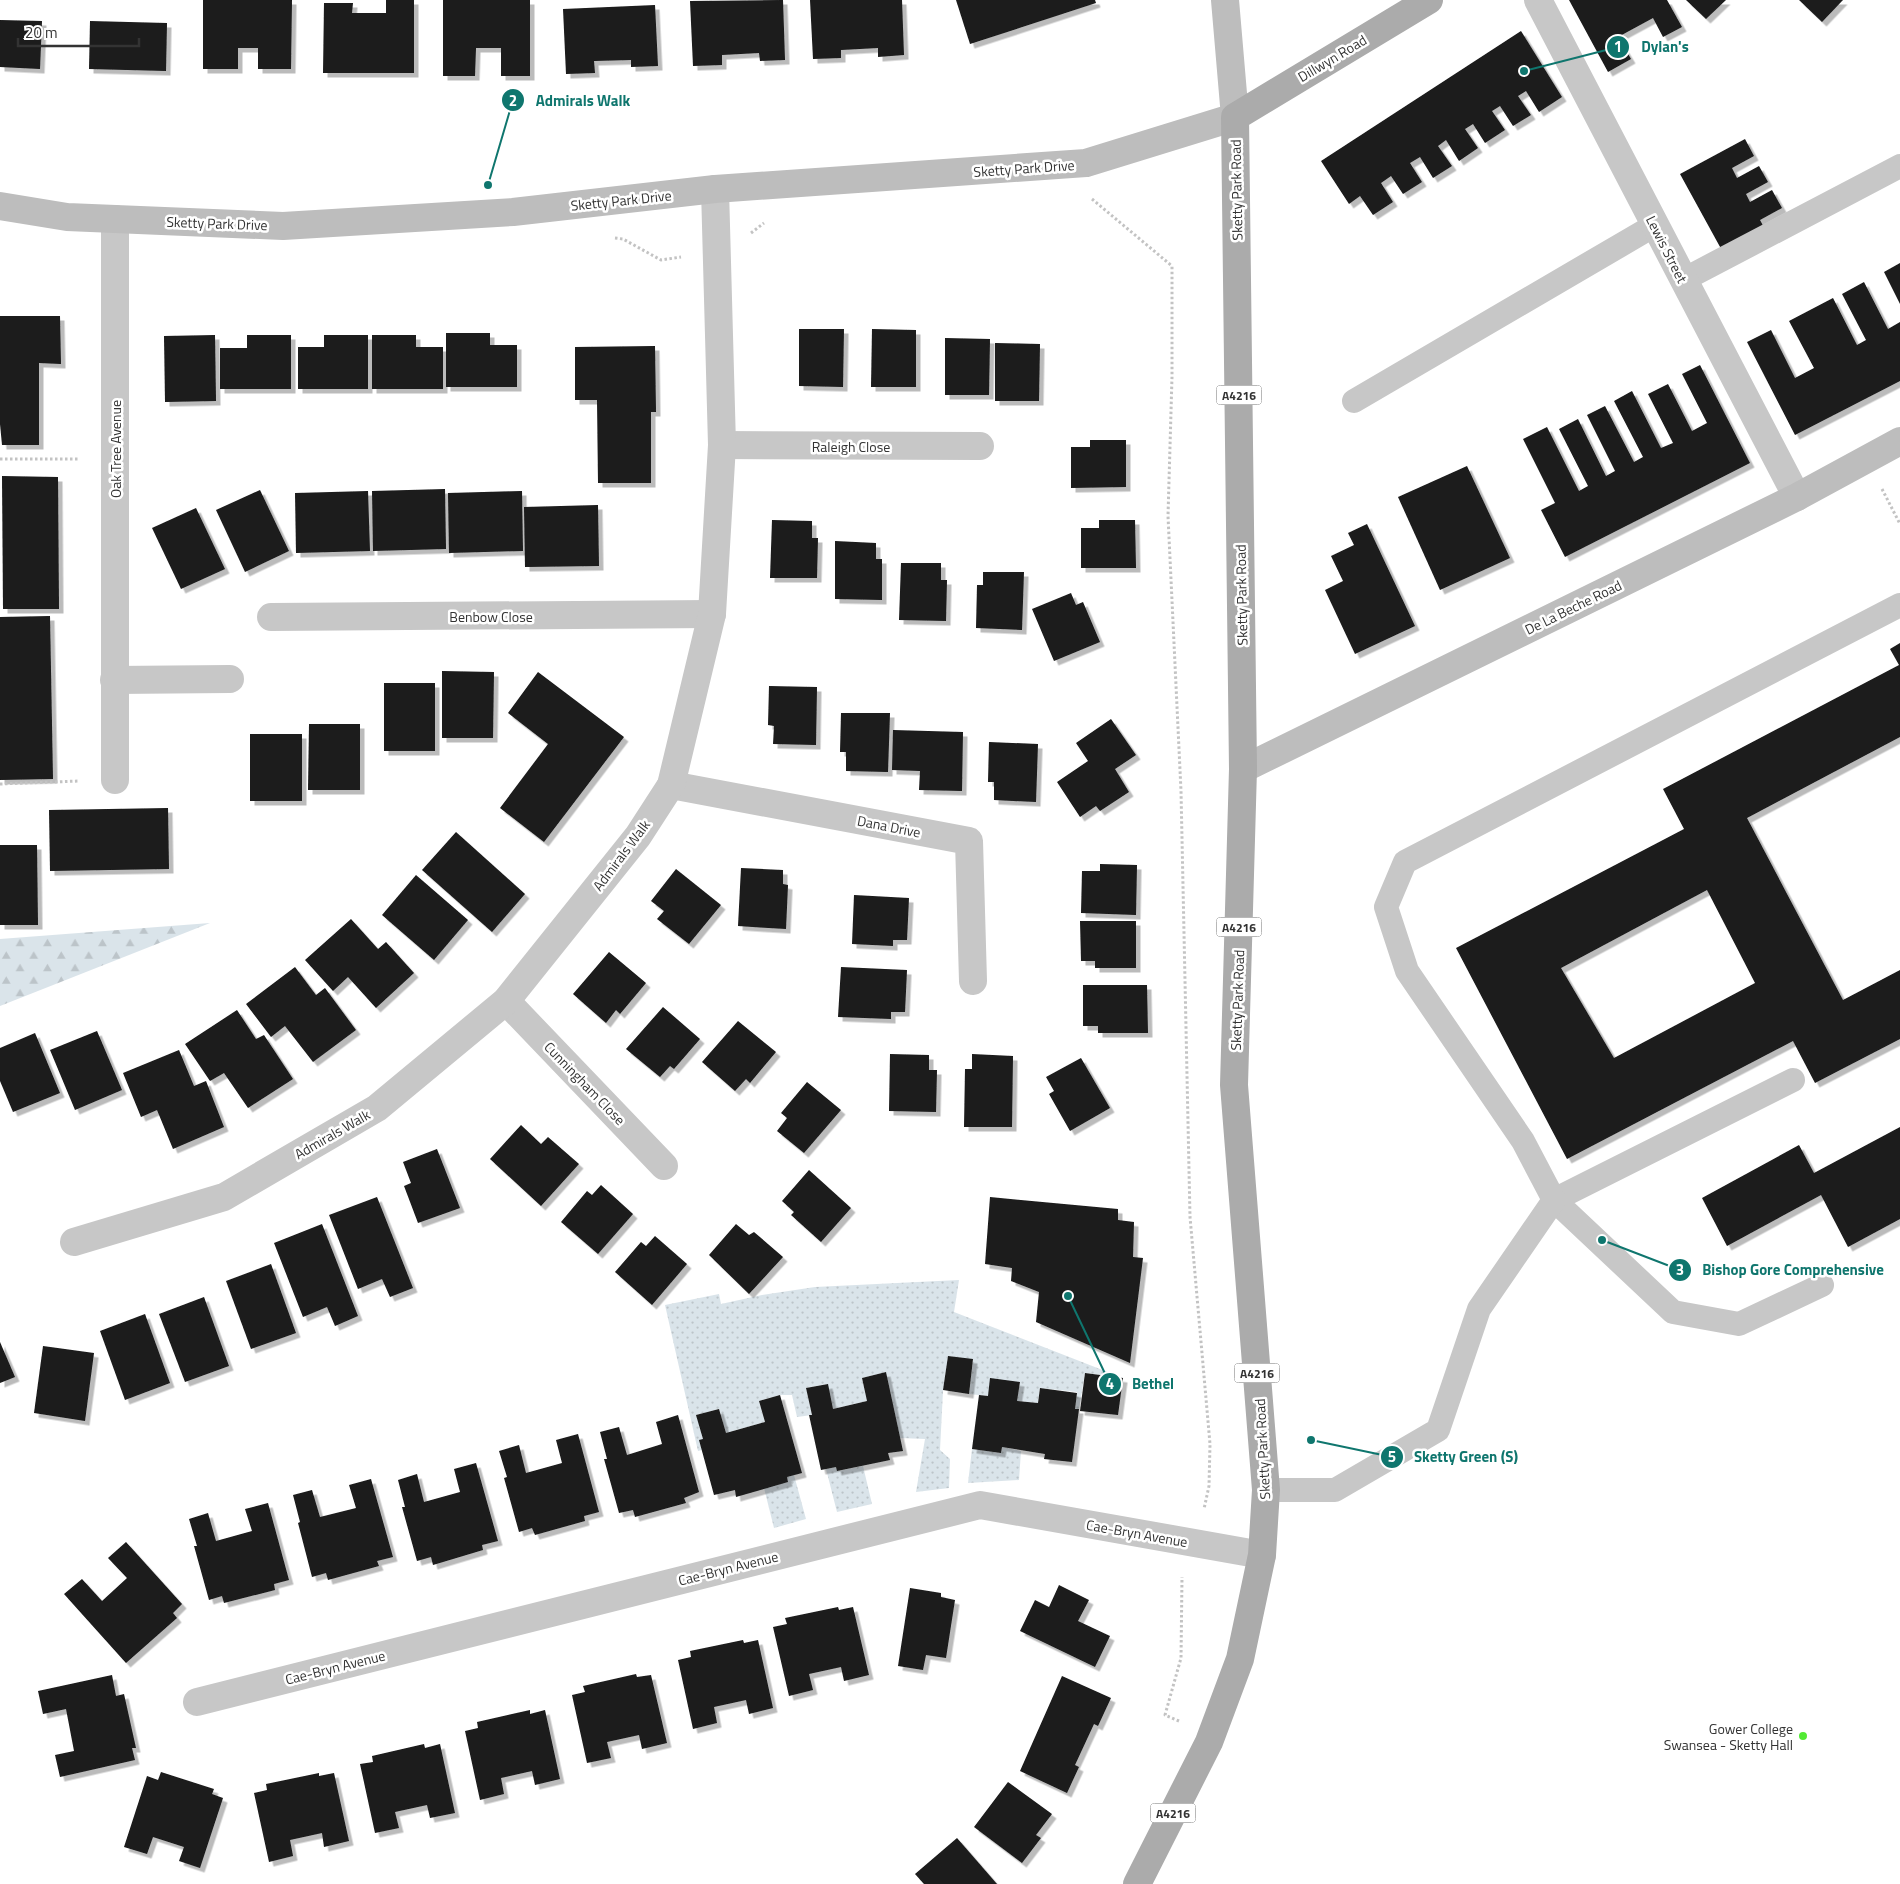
<svg xmlns="http://www.w3.org/2000/svg" width="1900" height="1884" font-family="'Titillium Web',sans-serif">
<style>
.forest{fill:url(#forest-firs)}
.garden{fill:url(#garden-dots)}
.building{fill:#1a1a1a;fill-rule:evenodd;filter:url(#shadow)}
.lines{fill:none;stroke-linecap:round;stroke-linejoin:round}
.path{stroke:#c3c3c3;stroke-width:3;stroke-dasharray:2.5 2.5;stroke-linecap:butt}
.lane{stroke:#c7c7c7;stroke-width:24}
.street{stroke:#c7c7c7;stroke-width:28}
.secondary{stroke:#bdbdbd;stroke-width:28}
.primary{stroke:#ababab;stroke-width:28}
.poi-dot{fill:#52ea34;stroke:#fff;stroke-width:2}
.labels{text-anchor:middle;dominant-baseline:central;stroke-width:5;stroke-linejoin:round;paint-order:stroke}
.shield{fill:#fff;stroke:#707070;stroke-width:1}
.shield-label{font-size:12px;font-weight:bold;fill:#333}
.street-label{font-size:14px;fill:#333;stroke:#fff}
.poi-label{font-size:14px;fill:#333;stroke:#fff;text-anchor:end}
.leader{fill:none;stroke:#0f766e;stroke-width:2}
.callout-dot{fill:#0f766e;stroke:#fff;stroke-width:2}
.mark-label{font-size:15px;text-anchor:middle;font-weight:bold;fill:#fff}
.callout-label{font-size:15px;text-anchor:middle;font-weight:bold;fill:#0f766e;stroke:#fff;stroke-width:5;stroke-linejoin:round;paint-order:stroke}
</style>
<defs>
<pattern id="forest-firs" width="22" height="20" patternUnits="userSpaceOnUse" patternTransform="scale(1.25)"><rect width="22" height="20" fill="#dae4ea"/><path d="M5 1l3.5 6h-7zM16 11l3.5 6h-7z" fill="#bcc4c9"/></pattern>
<pattern id="garden-dots" width="8" height="8" patternUnits="userSpaceOnUse" patternTransform="scale(1.25)"><rect width="8" height="8" fill="#dae4ea"/><path d="M2 2h.1M6 6h.1" fill="none" stroke="#bcc4c9" stroke-width="1.8" stroke-linecap="round"/></pattern>
<filter id="shadow"><feDropShadow dx="4.5" dy="4.5" stdDeviation="0" flood-color="#0004"/></filter>
</defs>
<rect width="100%" height="100%" fill="#fff"/>
<path class="forest" d="M210 923 0 1006V939Z"/>
<g class="garden">
<path d="M959 1280 954 1312 1123 1378 1085 1373 1079 1409H1075L1077 1392 1040 1388 1038 1403 1017 1401 1020 1382 988 1396 969 1394 973 1360 948 1356 943 1391 940 1450 950 1459 949 1488 916 1492 925 1439 900 1438 886 1372 862 1378 867 1401 833 1409 827 1384 806 1388 812 1415 797 1417 792 1395H780L759 1401 765 1422 726 1433 719 1409 697 1415 703 1439 702 1450 698 1451 665 1305 719 1294 721 1304 762 1295 815 1287Z"/>
<path d="M1002 1447 1021 1451 1019 1480 968 1483 972 1449 1001 1453Z"/>
<path d="M863 1466 872 1504 837 1512 826 1469 836 1467 838 1471Z"/>
<path d="M794 1475 806 1519 774 1528 764 1488 788 1482 787 1477Z"/>
</g>
<g class="building">
<path d="M203 0H292L291 69H258V48H238V69H203Z"/>
<path d="M386 0H414V73H323L324 3H353L352 13H386Z"/>
<path d="M443 0H530V76H501V48H476L475 76H443Z"/>
<path d="M783 0 785 60 760 61 759 53 722 55V65L693 66 690 1Z"/>
<path d="M810 0H902L904 55 878 57V48L841 50V58L813 59Z"/>
<path d="M956 0H1095L1096 3 970 44Z"/>
<path d="M1569 0H1667L1682 27 1663 37 1653 18 1618 37 1631 59 1608 72Z"/>
<path d="M1686 0H1726L1706 19Z"/>
<path d="M1799 0H1843L1822 22Z"/>
<path d="M655 5 658 66 631 67V60L594 61 595 73 566 74 563 9Z"/>
<path d="M0 20 42 21 40 69 0 67Z"/>
<path d="M90 21 167 23 166 71 89 69Z"/>
<path d="M1521 31 1562 97 1539 112 1526 91 1518 96 1531 115 1513 126 1500 106 1492 111 1505 130 1485 143 1473 124 1465 129 1478 148 1459 161 1446 140 1438 146 1452 166 1433 178 1420 157 1410 163 1422 182 1403 194 1391 176 1381 183 1393 202 1373 215 1360 196 1349 204 1321 161Z"/>
<path d="M1745 139 1754 156 1732 168 1737 178 1759 166 1768 182 1746 194 1750 202 1772 190 1782 208 1760 220 1767 233 1725 256 1680 174Z"/>
<path d="M1900 263V304L1884 272Z"/>
<path d="M1864 282 1888 329 1900 322V381L1795 435 1747 342 1771 330 1795 378 1814 368 1789 321 1833 298 1857 345 1866 340 1842 294Z"/>
<path d="M0 316H60L61 364 39 363V445H2L0 424Z"/>
<path d="M799 329H844L843 387 799 386Z"/>
<path d="M872 329 916 330V387H871Z"/>
<path d="M446 333H490V345H517V387H446Z"/>
<path d="M215 335 216 401 165 402 164 336Z"/>
<path d="M247 335H291V389H220V348H247Z"/>
<path d="M324 335H368V389H298V347H324Z"/>
<path d="M372 335H416V347H443V389H372Z"/>
<path d="M945 338 990 339 989 395H945Z"/>
<path d="M995 343 1040 344 1039 401H995Z"/>
<path d="M655 346 656 412H651V483H598L597 400H575V347Z"/>
<path d="M1700 365 1750 463 1565 557 1541 510 1555 503 1523 439 1547 427 1579 491 1588 486 1559 429 1578 419 1606 476 1615 471 1587 415 1605 406 1634 462 1643 457 1614 401 1632 391 1661 448 1673 443 1648 394 1668 384 1692 431 1707 423 1682 374Z"/>
<path d="M1090 440H1126V487L1071 488V447H1090Z"/>
<path d="M1467 466 1510 558 1440 590 1398 497Z"/>
<path d="M2 476 58 477 59 609H3Z"/>
<path d="M445 489 446 549 373 551 372 491Z"/>
<path d="M260 490 289 551 245 572 216 510Z"/>
<path d="M368 491 370 551 296 553 295 493Z"/>
<path d="M522 491 523 551 449 553 448 493Z"/>
<path d="M598 505 599 566 525 567 524 507Z"/>
<path d="M196 508 225 569 181 589 152 528Z"/>
<path d="M772 520 812 521V538H818L817 578H770Z"/>
<path d="M1099 520H1135L1136 568H1081V528H1099Z"/>
<path d="M1367 524 1415 626 1355 654 1325 590 1343 581 1331 556 1354 545 1348 533Z"/>
<path d="M835 541 876 543V559H882V600L835 599Z"/>
<path d="M901 563H941V580H947L946 621 899 620Z"/>
<path d="M983 572H1024L1022 630 976 628 977 585H983Z"/>
<path d="M1071 593 1076 605 1083 602 1100 642 1054 661 1032 609Z"/>
<path d="M50 616 53 779 0 780V617Z"/>
<path d="M1900 643V737L1747 818 1843 1000 1900 970V1039L1815 1083 1793 1041 1567 1159 1456 948 1684 829 1663 789 1899 665 1890 649ZM1707 890 1755 983 1614 1058 1561 968Z"/>
<path d="M442 671 494 672 493 738H442Z"/>
<path d="M538 672 624 737 544 842 500 808 548 744 508 713Z"/>
<rect x="384" y="683" width="51" height="68"/>
<path d="M769 686 817 687 816 745 773 744 774 726 768 725Z"/>
<path d="M841 713H890L888 772 846 771V752H840Z"/>
<path d="M1111 719 1136 755 1115 769 1129 792 1100 811 1096 806 1080 817 1057 782 1088 761 1076 743Z"/>
<path d="M309 724H360V790H308Z"/>
<path d="M893 730 963 732 962 791 919 790 920 771 892 770Z"/>
<rect x="250" y="734" width="52" height="67"/>
<path d="M989 742 1038 744 1036 802 994 800V782H988Z"/>
<path d="M168 808 169 869 50 871 49 810Z"/>
<path d="M456 832 525 894 492 932 422 870Z"/>
<path d="M0 845H37L38 925H0Z"/>
<path d="M1100 864 1137 865 1136 915 1081 913 1082 871H1100Z"/>
<path d="M741 868 783 870V884L788 885 786 929 738 926Z"/>
<path d="M676 869 721 905 689 944 657 919 664 911 651 901Z"/>
<path d="M416 875 468 920 434 960 382 915Z"/>
<path d="M854 895 909 898 907 940H893V946L852 944Z"/>
<path d="M351 919 378 949 386 942 414 973 376 1008 348 977 333 991 305 960Z"/>
<path d="M1080 921H1136V968H1095V961H1081Z"/>
<path d="M609 952 646 983 620 1014 616 1010 606 1023 573 994Z"/>
<path d="M295 967 316 995 325 988 356 1030 313 1062 285 1026 271 1037 246 1004Z"/>
<path d="M841 967 907 970 905 1012H891V1019L838 1017Z"/>
<path d="M1083 985H1147L1148 1033H1098V1026H1083Z"/>
<path d="M663 1007 700 1039 674 1069 670 1066 660 1077 626 1049Z"/>
<path d="M237 1010 256 1039 264 1035 293 1079 248 1108 224 1073 210 1081 185 1044Z"/>
<path d="M738 1021 776 1052 750 1083 746 1079 735 1091 702 1062Z"/>
<path d="M97 1031 122 1090 75 1110 50 1050Z"/>
<path d="M35 1033 60 1093 13 1112 0 1081V1048Z"/>
<path d="M179 1050 194 1086 206 1081 224 1127 173 1149 157 1110 141 1117 123 1073Z"/>
<path d="M890 1054 929 1055V1070H937L936 1112 889 1111Z"/>
<path d="M972 1054 1013 1056 1012 1127H964L965 1069H972Z"/>
<path d="M1081 1058 1110 1108 1070 1131 1049 1094 1054 1091 1046 1077Z"/>
<path d="M807 1082 841 1110 804 1153 777 1131 787 1118 781 1113Z"/>
<path d="M521 1125 541 1144 548 1137 579 1164 541 1206 490 1159Z"/>
<path d="M1900 1127V1219L1848 1247 1821 1195 1727 1246 1702 1198 1799 1145 1814 1173Z"/>
<path d="M437 1149 460 1208 418 1223 404 1186 411 1183 403 1162Z"/>
<path d="M809 1170 851 1208 821 1242 791 1215 794 1212 782 1201Z"/>
<path d="M601 1185 633 1214 598 1254 561 1222 587 1191 592 1195Z"/>
<path d="M377 1197 413 1288 390 1297 382 1279 358 1289 329 1215Z"/>
<path d="M990 1197 1118 1209V1220L1134 1222 1133 1257 1143 1258 1130 1363 1036 1322 1039 1292 1011 1281 1012 1268 985 1264Z"/>
<path d="M322 1224 358 1316 335 1326 327 1307 303 1317 274 1243Z"/>
<path d="M736 1224 749 1235 754 1232 783 1257 749 1294 709 1255Z"/>
<path d="M655 1236 687 1264 652 1305 615 1272 641 1242 646 1246Z"/>
<path d="M271 1264 296 1333 251 1349 226 1281Z"/>
<path d="M204 1297 229 1366 185 1382 159 1314Z"/>
<path d="M145 1314 170 1383 125 1400 100 1331Z"/>
<path d="M0 1342 15 1377 0 1383Z"/>
<path d="M43 1346 94 1353 85 1421 34 1413Z"/>
<path d="M948 1356 973 1359 969 1394 943 1390Z"/>
<path d="M886 1372 903 1451 888 1453 890 1460 837 1471 836 1467 821 1470 809 1415H812L806 1388 828 1384 833 1409 867 1401 862 1378Z"/>
<path d="M1085 1373 1123 1378 1118 1415 1080 1411Z"/>
<path d="M990 1378 1020 1382 1017 1401 1038 1403 1040 1388 1077 1393 1075 1409H1079L1072 1462 1044 1459 1045 1454 1002 1447 1001 1453 972 1449 979 1395 988 1396Z"/>
<path d="M780 1395 802 1473 787 1477 788 1482 736 1497 735 1490 714 1495 699 1440 703 1439 696 1415 719 1409 726 1433 765 1422 759 1401Z"/>
<path d="M678 1415 699 1492 684 1498 686 1503 635 1517 633 1510 619 1513 604 1459H607L600 1432 619 1427 627 1455 662 1444 656 1422Z"/>
<path d="M578 1434 599 1512 584 1516 585 1521 535 1535 532 1528 519 1532 504 1478 507 1477 499 1451 519 1445 526 1473 562 1463 556 1440Z"/>
<path d="M476 1463 498 1541 482 1545 483 1550 433 1565 431 1557 417 1561 402 1507H405L398 1480 417 1474 424 1502 460 1492 454 1469Z"/>
<path d="M371 1479 393 1557 377 1561 379 1566 328 1580 326 1573 312 1577 298 1523 300 1522 293 1495 312 1490 320 1517 356 1508 349 1485Z"/>
<path d="M268 1503 289 1580 274 1584 275 1590 224 1603 222 1596 209 1600 194 1546H197L189 1519 208 1513 216 1541 252 1531 245 1509Z"/>
<path d="M126 1542 182 1604 173 1613 177 1618 126 1663 64 1594 82 1579 102 1601 127 1578 108 1558Z"/>
<path d="M1059 1585 1089 1600 1078 1621 1110 1636 1095 1667 1020 1631 1035 1600 1049 1607Z"/>
<path d="M910 1588 941 1593V1597L955 1600 946 1658 926 1655 923 1670 898 1666Z"/>
<path d="M838 1607 839 1610 853 1607 869 1675 844 1681 841 1667 809 1674 813 1690 789 1696 773 1627 787 1624 785 1618Z"/>
<path d="M743 1640 744 1643 758 1640 773 1708 749 1714 746 1700 714 1707 717 1723 693 1729 678 1660 691 1657 690 1651Z"/>
<path d="M636 1674 637 1677 651 1675 667 1743 642 1749 639 1735 607 1742 611 1758 587 1763 572 1695 585 1692 583 1686Z"/>
<path d="M112 1675 116 1696 124 1694 136 1748H132L135 1760 60 1777 55 1755 74 1751 66 1709 43 1714 38 1691Z"/>
<path d="M1062 1676 1111 1698 1098 1726 1094 1724 1075 1765 1079 1767 1067 1793 1020 1771Z"/>
<path d="M530 1710V1714L545 1710 560 1779 535 1785 532 1771 501 1778 504 1794 480 1800 465 1731 478 1728 477 1722Z"/>
<path d="M424 1744 425 1748 440 1744 455 1813 430 1818 427 1805 395 1812 399 1828 375 1833 360 1764 373 1762 372 1756Z"/>
<path d="M161 1772 214 1789 212 1794 223 1798 200 1868 179 1861 184 1847 153 1837 147 1854 124 1847 147 1776 158 1780Z"/>
<path d="M319 1773V1776L334 1773 349 1841 324 1847 322 1833 290 1840 293 1856 269 1862 254 1793 267 1790 266 1784Z"/>
<path d="M1008 1782 1052 1814 1036 1835 1041 1838 1022 1863 974 1827Z"/>
<path d="M957 1838 997 1884H924L915 1874Z"/>
</g>
<g class="lines">
<g class="path">
<path d="M1092 199 1172 266V377L1168 516 1181 791 1190 1217 1210 1444 1209 1486 1204 1509"/>
<path d="M751 233 764 223"/>
<path d="M615 238 623 239 661 260 681 257"/>
<path d="M0 459H79"/>
<path d="M1882 489 1900 524"/>
<path d="M0 784 79 781"/>
<path d="M1179 1721 1165 1715 1181 1658 1182 1577"/>
</g>
<g class="lane">
<path d="M1683 280 1900 166"/>
<path d="M1354 401 1655 225"/>
<path d="M1793 1080 1554 1200 1673 1312 1739 1324 1822 1285"/>
<path d="M1266 1490H1335L1438 1430 1479 1309 1554 1200 1523 1141 1407 971 1386 907 1405 862 1900 605"/>
</g>
<g class="street">
<path d="M1538 0 1797 497"/>
<path d="M722 445 980 446"/>
<path d="M271 617 712 614"/>
<path d="M114 680 230 679"/>
<path d="M115 780V219"/>
<path d="M671 785 969 841 973 981"/>
<path d="M506 1001 664 1166"/>
<path d="M74 1242 224 1197 377 1108 506 1001 638 836 671 785 712 614 722 445 715 189"/>
<path d="M197 1702 980 1505 1262 1555"/>
</g>
<g class="secondary">
<path d="M0 206 67 217 283 226 513 212 715 189 1086 163 1235 117 1225 0"/>
<path d="M1243 769 1797 497 1900 441"/>
</g>
<path class="primary" d="M1137 1884 1209 1742 1240 1659 1262 1555 1266 1490 1234 1085 1243 769 1235 117 1429 0"/>
</g>
<circle class="poi-dot" cx="1803" cy="1736" r="5"/>
<g class="labels">
<g class="shield">
<rect x="1216.5" y="385.5" width="45" height="19" rx="4"/>
<rect x="1216.5" y="917.5" width="45" height="19" rx="4"/>
<rect x="1234.5" y="1363.5" width="45" height="19" rx="4"/>
<rect x="1150.5" y="1803.5" width="45" height="19" rx="4"/>
</g>
<g class="shield-label">
<text x="1239" y="395">A4216</text>
<text x="1239" y="927">A4216</text>
<text x="1257" y="1373">A4216</text>
<text x="1173" y="1813">A4216</text>
</g>
<g class="street-label">
<text transform="translate(1332 58) rotate(-31)">Dillwyn Road</text>
<text transform="translate(1024 168) rotate(-4)">Sketty Park Drive</text>
<text transform="translate(1236 190) rotate(-91)">Sketty Park Road</text>
<text transform="translate(621 200) rotate(-6)">Sketty Park Drive</text>
<text transform="translate(217 223) rotate(2)">Sketty Park Drive</text>
<text transform="translate(1667 249) rotate(63)">Lewis Street</text>
<text x="851" y="446">Raleigh Close</text>
<text transform="translate(115 449) rotate(-90)">Oak Tree Avenue</text>
<text transform="translate(1241 595) rotate(-91)">Sketty Park Road</text>
<text transform="translate(1573 607) rotate(-26)">De La Beche Road</text>
<text x="491" y="616">Benbow Close</text>
<text transform="translate(889 826) rotate(11)">Dana Drive</text>
<text transform="translate(621 855) rotate(-53)">Admirals Walk</text>
<text transform="translate(1237 1000) rotate(-88)">Sketty Park Road</text>
<text transform="translate(585 1083) rotate(46)">Cunningham Close</text>
<text transform="translate(332 1134) rotate(-30)">Admirals Walk</text>
<text transform="translate(1262 1449) rotate(-93)">Sketty Park Road</text>
<text transform="translate(1137 1533) rotate(10)">Cae-Bryn Avenue</text>
<text transform="translate(728 1568) rotate(-14)">Cae-Bryn Avenue</text>
<text transform="translate(335 1667) rotate(-14)">Cae-Bryn Avenue</text>
</g>
<g class="poi-label">
<text x="1793" y="1728">Gower College<tspan x="1793" dy="16">Swansea - Sketty Hall</tspan></text>
</g>
</g>
<path class="leader" d="M1524 71L1618 47M488 185L513 100M1602 1240L1680 1270M1068 1296L1110 1384M1311 1440L1392 1457"/>
<g class="callout-dot">
<circle cx="1524" cy="71" r="5"/>
<circle cx="488" cy="185" r="5"/>
<circle cx="1602" cy="1240" r="5"/>
<circle cx="1068" cy="1296" r="5"/>
<circle cx="1311" cy="1440" r="5"/>
<circle cx="1618" cy="47" r="12"/>
<circle cx="513" cy="100" r="12"/>
<circle cx="1680" cy="1270" r="12"/>
<circle cx="1110" cy="1384" r="12"/>
<circle cx="1392" cy="1457" r="12"/>
</g>
<g class="mark-label">
<text x="1618" y="52">1</text>
<text x="513" y="106">2</text>
<text x="1680" y="1275">3</text>
<text x="1110" y="1389">4</text>
<text x="1392" y="1462">5</text>
</g>
<g class="callout-label">
<text x="1665" y="52">Dylan's</text>
<text x="583" y="106">Admirals Walk</text>
<text x="1793" y="1275">Bishop Gore Comprehensive</text>
<text x="1153" y="1389">Bethel</text>
<text x="1466" y="1462">Sketty Green (S)</text>
</g>
<path d="M18 38v8h121v-8" fill="none" stroke="#333333" stroke-width="2.5"/>
<text x="25" y="38" font-size="15" fill="#333333" stroke="#ffffff" stroke-width="4" paint-order="stroke">20 m</text>
</svg>
